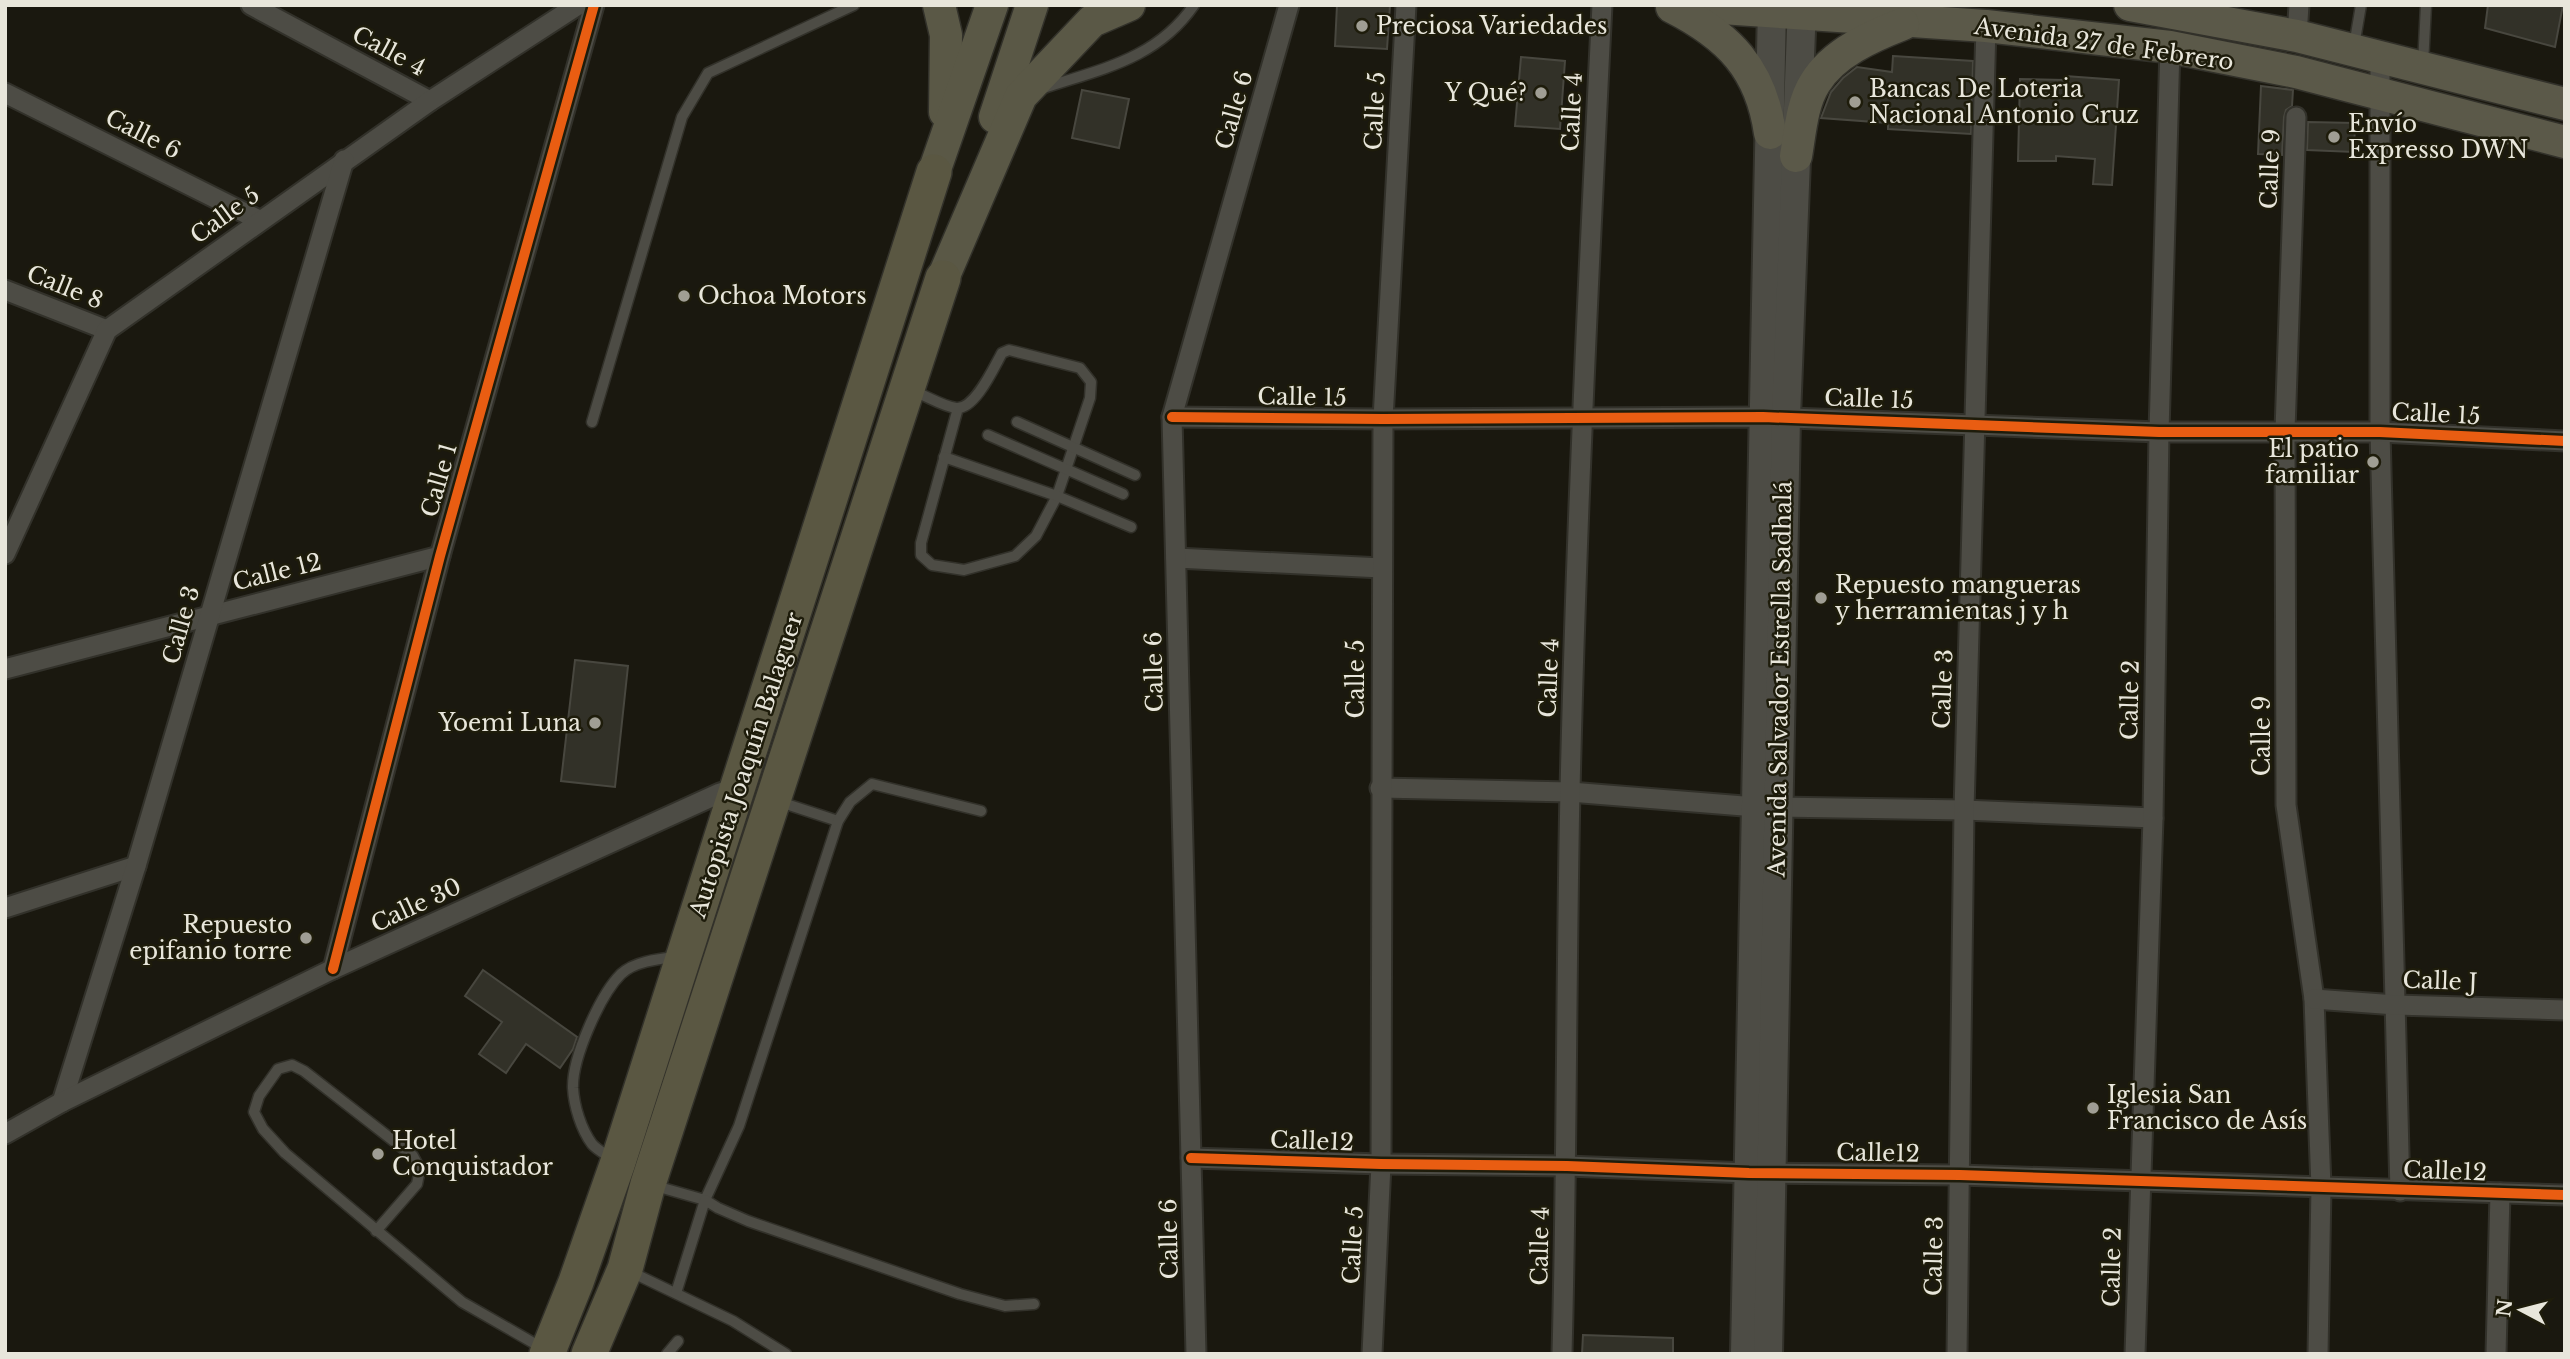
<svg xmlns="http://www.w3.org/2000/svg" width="2570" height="1359" font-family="'Libre Baskerville',serif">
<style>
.building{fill:#323128;stroke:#48473f;stroke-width:2}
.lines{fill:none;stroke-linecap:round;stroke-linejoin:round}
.service-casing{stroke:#32312a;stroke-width:13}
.minor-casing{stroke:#32312a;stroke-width:23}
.secondary-casing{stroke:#32312a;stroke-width:32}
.primary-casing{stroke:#32312a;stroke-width:35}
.trunk-casing{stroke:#32312a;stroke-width:35}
.motorway-casing{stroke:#32312a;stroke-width:38}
.service{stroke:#4d4c45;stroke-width:10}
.minor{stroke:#4d4c45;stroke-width:19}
.secondary{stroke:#4d4c45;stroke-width:28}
.primary{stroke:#5b5949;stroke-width:32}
.trunk{stroke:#5a5846;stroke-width:32}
.motorway{stroke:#5a5742;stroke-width:35}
.cycleway-casing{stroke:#1e1c0b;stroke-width:15}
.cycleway{stroke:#e95d12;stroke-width:10}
.poi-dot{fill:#a09e94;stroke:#1e1c0b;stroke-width:2.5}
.labels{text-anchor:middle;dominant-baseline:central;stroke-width:5;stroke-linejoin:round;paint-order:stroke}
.poi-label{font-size:23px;fill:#e8e6db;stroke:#1e1c0b;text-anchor:start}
.street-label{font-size:23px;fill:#e8e6db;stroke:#1e1c0b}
</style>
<rect width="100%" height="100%" fill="#1a180f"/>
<g class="building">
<path d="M1337 5H1390L1387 49 1335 46Z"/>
<path d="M2488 5H2563L2555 47 2485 28Z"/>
<path d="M1893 56 1973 61 1971 134 1888 129V123L1821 118 1831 92 1843 78 1857 67 1892 72Z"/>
<path d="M1521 57 1565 61 1560 129 1515 126Z"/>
<path d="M2065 76 2119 80 2112 185 2093 184 2095 159 2056 156V161H2018L2020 79 2065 80Z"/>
<path d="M2261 86 2293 90 2292 106 2286 110 2284 117 2282 155 2258 154Z"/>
<path d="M1082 90 1129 99 1119 148 1072 138Z"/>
<path d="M2308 122 2355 123 2354 152 2307 150Z"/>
<path d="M575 660 628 666 615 787 561 781Z"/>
<path d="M483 970 577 1037 573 1049 560 1068 526 1044 506 1073 479 1054 502 1022 465 996Z"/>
<path d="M1583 1335 1673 1338V1354H1582Z"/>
</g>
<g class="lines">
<defs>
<g id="service">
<path d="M2354 46 2361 5"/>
<path d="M2423 65 2426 5"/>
<path d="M1041 89C1100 69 1156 60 1194 5"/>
<path d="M913 391C927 396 942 406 956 408 975 410 994 367 1002 353L1009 350 1080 368 1091 382 1090 398 1057 496 1036 536 1015 556 964 570 932 565 921 555V543L958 408"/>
<path d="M592 422 682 117 708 73 854 5"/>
<path d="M1017 422 1135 475"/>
<path d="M988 435 1123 494"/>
<path d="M944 457 1057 496 1131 527"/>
<path d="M780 802 838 821"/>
<path d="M614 1160C607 1155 597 1150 592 1144 581 1129 574 1106 573 1088 572 1058 600 995 621 974 635 961 659 959 677 957"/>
<path d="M652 1185 705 1200 739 1126 838 821 850 802 872 784 981 811"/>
<path d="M376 1231 417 1184 420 1169 413 1156 304 1071 292 1065 278 1069 259 1096 254 1112 263 1129 285 1153 462 1302 544 1349"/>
<path d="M631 1272 733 1321 786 1354"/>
<path d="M676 1293 705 1200 718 1208 748 1221 960 1294 1005 1306 1034 1304"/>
<path d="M667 1354 678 1341"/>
</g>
<g id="minor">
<path d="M251 5 430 101"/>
<path d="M2297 36 2299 5"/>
<path d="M2380 58V432L2400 1191"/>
<path d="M5 93 259 220"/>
<path d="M2296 117 2285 430 2286 805 2314 999 2321 1187 2318 1354"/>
<path d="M5 290 107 330"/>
<path d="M1172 417 1383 419 1763 417 2159 432H2380L2565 441"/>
<path d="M5 554 107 330 430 101 578 5"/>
<path d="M1176 558 1382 568"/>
<path d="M5 669 440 556"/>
<path d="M1380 788 1570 792 1756 807"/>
<path d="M1778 807 1964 810 2153 818"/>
<path d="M5 908 136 866"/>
<path d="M333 969 440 556 594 5"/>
<path d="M2314 999 2396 1005 2565 1010"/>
<path d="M62 1102 136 866 344 160"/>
<path d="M5 1134 62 1102 333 969 720 793 739 787"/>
<path d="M1191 1158 1381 1164 1567 1166 1749 1173 1960 1175 2565 1195"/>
<path d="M1196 1354 1172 417 1289 5"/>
<path d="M1372 1354 1381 1164 1383 419 1406 5"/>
<path d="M1562 1354C1567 1166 1566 979 1570 791 1576 529 1589 267 1602 5"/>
<path d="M1957 1354 1964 810 1986 26"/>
<path d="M2135 1354 2153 818 2159 432 2170 47"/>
<path d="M2496 1354 2500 1193"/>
</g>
<g id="secondary">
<path d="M1745 1354 1772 5"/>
<path d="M1768 1354 1786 417 1802 5"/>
</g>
<g id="primary">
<path d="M1677 5 1986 26 2170 47 2296 72 2565 142"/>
<path d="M2130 5 2297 36 2565 104"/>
<path d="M1672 7C1729 36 1761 69 1770 133"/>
<path d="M1796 156C1800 133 1802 103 1815 83 1833 53 1872 36 1903 24"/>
</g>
<g id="trunk">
<path d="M939 5 946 35 945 112"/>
<path d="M995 117 1032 5"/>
<path d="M934 172 992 5"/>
<path d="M943 278 1021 96 1092 21 1129 5"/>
</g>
<g id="motorway">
<path d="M547 1354 576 1282 618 1162 934 172"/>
<path d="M589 1354 625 1269 648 1184 943 278"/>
</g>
</defs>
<use href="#service" class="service-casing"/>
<use href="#minor" class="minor-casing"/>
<use href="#secondary" class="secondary-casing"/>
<use href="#primary" class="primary-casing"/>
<use href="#trunk" class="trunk-casing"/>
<use href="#motorway" class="motorway-casing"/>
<use href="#service" class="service"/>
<use href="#minor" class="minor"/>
<use href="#secondary" class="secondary"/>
<use href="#primary" class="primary"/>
<use href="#trunk" class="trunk"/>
<use href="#motorway" class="motorway"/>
<defs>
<g id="cycleway">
<path d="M1172 417 1383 419 1763 417 2159 432H2380L2565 441"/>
<path d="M333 969 440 556 594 5"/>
<path d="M1191 1158 1381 1164 1567 1166 1749 1173 1960 1175 2565 1195"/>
</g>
</defs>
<use href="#cycleway" class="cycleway-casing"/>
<use href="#cycleway" class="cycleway"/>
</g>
<g class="poi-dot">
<circle cx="1362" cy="26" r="7"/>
<circle cx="1541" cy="93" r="7"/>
<circle cx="1855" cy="102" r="7"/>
<circle cx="2334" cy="137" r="7"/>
<circle cx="684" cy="296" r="7"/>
<circle cx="2373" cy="462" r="7"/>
<circle cx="1821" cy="598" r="7"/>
<circle cx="595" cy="723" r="7"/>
<circle cx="306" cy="938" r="7"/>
<circle cx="2093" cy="1108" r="7"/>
<circle cx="378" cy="1154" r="7"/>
</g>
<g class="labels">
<g class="poi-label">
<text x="1376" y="26">Preciosa Variedades</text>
<text x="1869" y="89">Bancas De Loteria<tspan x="1869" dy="26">Nacional Antonio Cruz</tspan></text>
<text x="1527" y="93" text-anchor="end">Y Qué?</text>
<text x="2348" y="124">Envío<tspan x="2348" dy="26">Expresso DWN</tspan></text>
<text x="698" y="296">Ochoa Motors</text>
<text x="2359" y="449" text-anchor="end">El patio<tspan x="2359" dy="26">familiar</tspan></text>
<text x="1835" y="585">Repuesto mangueras<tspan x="1835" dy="26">y herramientas j y h</tspan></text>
<text x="581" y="723" text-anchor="end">Yoemi Luna</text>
<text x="292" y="925" text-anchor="end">Repuesto<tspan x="292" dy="26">epifanio torre</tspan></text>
<text x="2107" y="1095">Iglesia San<tspan x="2107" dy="26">Francisco de Asís</tspan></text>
<text x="392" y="1141">Hotel<tspan x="392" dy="26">Conquistador</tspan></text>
</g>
<g class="street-label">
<text transform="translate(2104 44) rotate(8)">Avenida 27 de Febrero</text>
<text transform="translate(389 51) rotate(28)">Calle 4</text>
<text transform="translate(1234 110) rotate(-74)">Calle 6</text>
<text transform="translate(1375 111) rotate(-87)">Calle 5</text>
<text transform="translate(1572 112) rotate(-87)">Calle 4</text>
<text transform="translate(143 134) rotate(27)">Calle 6</text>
<text transform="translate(2270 169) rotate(-88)">Calle 9</text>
<text transform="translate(225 215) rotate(-36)">Calle 5</text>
<text transform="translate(65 287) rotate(22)">Calle 8</text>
<text transform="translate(1302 397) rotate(1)">Calle 15</text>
<text transform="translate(1869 399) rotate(2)">Calle 15</text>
<text transform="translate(2436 414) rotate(3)">Calle 15</text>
<text transform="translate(439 480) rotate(-74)">Calle 1</text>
<text transform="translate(277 572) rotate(-14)">Calle 12</text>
<text transform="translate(181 625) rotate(-74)">Calle 3</text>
<text transform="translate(1154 672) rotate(-91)">Calle 6</text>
<text transform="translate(1549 678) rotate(-88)">Calle 4</text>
<text transform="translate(1356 679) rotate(-90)">Calle 5</text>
<text transform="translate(1780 679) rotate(-89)">Avenida Salvador Estrella Sadhalá</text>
<text transform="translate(1943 689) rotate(-88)">Calle 3</text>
<text transform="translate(2130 700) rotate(-89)">Calle 2</text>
<text transform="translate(2262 736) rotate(-90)">Calle 9</text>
<text transform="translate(746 765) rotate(-72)">Autopista Joaquín Balaguer</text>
<text transform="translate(416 905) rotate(-25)">Calle 30</text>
<text transform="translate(2440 981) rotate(2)">Calle J</text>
<text transform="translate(1312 1141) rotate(2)">Calle12</text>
<text transform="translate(1878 1153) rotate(1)">Calle12</text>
<text transform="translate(2445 1171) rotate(2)">Calle12</text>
<text transform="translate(1169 1239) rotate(-91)">Calle 6</text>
<text transform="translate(1353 1245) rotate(-87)">Calle 5</text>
<text transform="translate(1540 1246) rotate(-89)">Calle 4</text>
<text transform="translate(1934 1256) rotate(-89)">Calle 3</text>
<text transform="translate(2112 1267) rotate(-89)">Calle 2</text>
</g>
</g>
<rect width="2570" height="1359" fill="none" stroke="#e8e6db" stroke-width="14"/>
<g transform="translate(2521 1310) rotate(277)" stroke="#1e1c0b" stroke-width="5" paint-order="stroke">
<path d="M0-5L12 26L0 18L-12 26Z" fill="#e8e6db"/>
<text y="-10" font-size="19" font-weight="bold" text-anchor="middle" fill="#e8e6db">N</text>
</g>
</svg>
